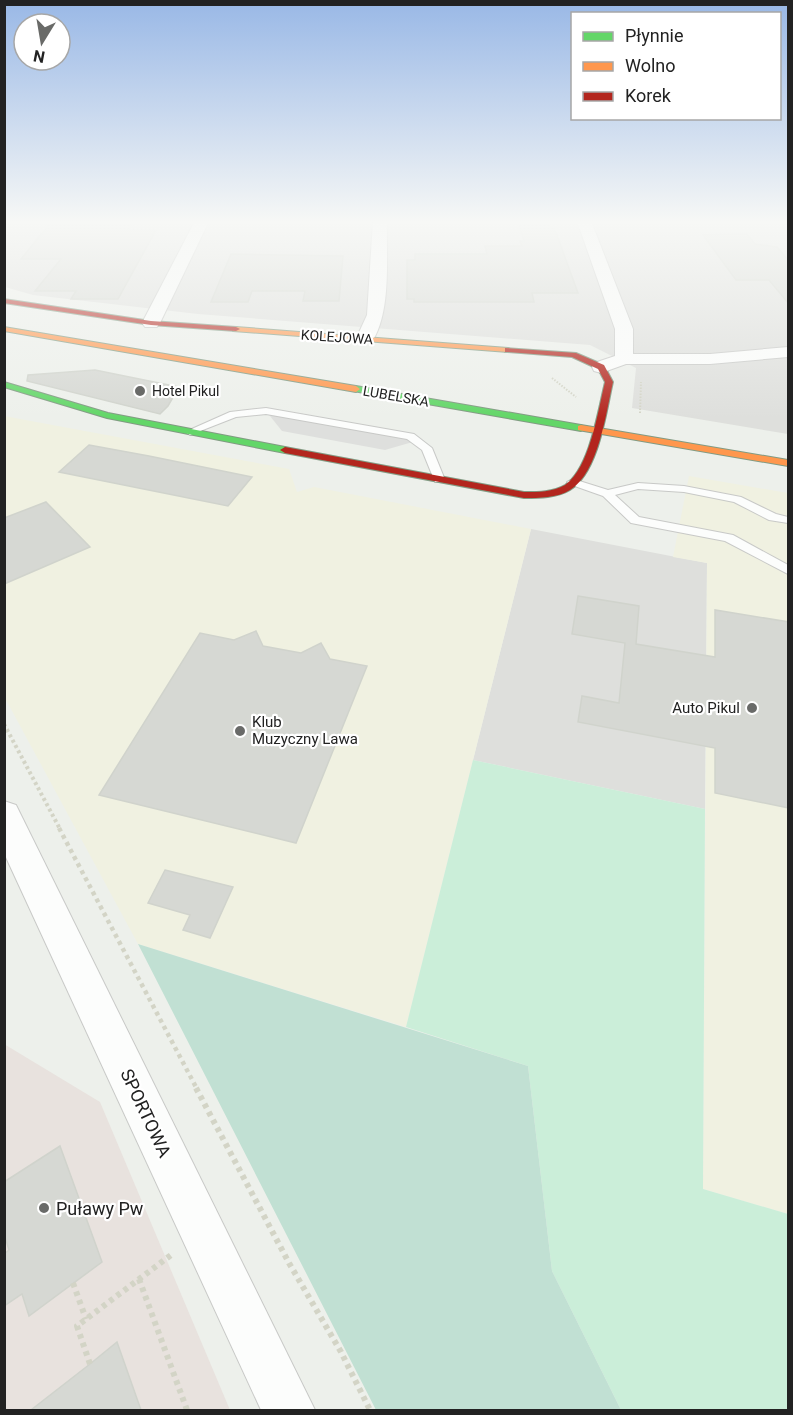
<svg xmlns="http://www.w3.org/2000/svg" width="793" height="1415" font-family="Roboto,sans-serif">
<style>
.residential{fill:#dedfdc}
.commercial{fill:#f0f1e1}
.industrial{fill:#e8e2de}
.grass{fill:#cbeed9}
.forest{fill:#c1e0d3}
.parking{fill:#dedfdd}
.building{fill:#d6d8d3;stroke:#d0d3cc;stroke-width:1.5}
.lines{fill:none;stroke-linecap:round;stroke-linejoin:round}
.lane-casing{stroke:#c8c9c7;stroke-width:2}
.street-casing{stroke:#c8c9c7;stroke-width:2}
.fast-casing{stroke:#829b83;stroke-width:2}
.slow-casing{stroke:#829b83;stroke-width:2}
.jam-casing{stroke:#829b83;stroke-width:2}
.path-far3{stroke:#d3d4c6;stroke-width:2;stroke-dasharray:1.5 1.5;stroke-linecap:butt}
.path-far2{stroke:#d3d4c6;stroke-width:4;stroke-dasharray:3 3;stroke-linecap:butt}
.path-far1{stroke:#d3d4c6;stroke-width:4.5;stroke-dasharray:4 4;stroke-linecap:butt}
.path{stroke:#d3d4c6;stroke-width:6;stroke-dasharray:4.5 4.5;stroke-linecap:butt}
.lane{fill:#fcfdfc;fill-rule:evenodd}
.street{fill:#fcfdfc;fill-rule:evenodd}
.fast{fill:#63d668;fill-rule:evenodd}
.slow{fill:#ff974d;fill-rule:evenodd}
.jam{fill:#b3261e;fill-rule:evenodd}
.poi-dot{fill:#696a68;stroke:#fff;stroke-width:2}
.labels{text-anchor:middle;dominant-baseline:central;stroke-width:4.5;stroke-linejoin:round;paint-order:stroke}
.far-street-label{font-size:14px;fill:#222;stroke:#fff}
.far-poi-label{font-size:14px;fill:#222;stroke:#fff;text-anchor:start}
.poi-label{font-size:15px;fill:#222;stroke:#fff;text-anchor:end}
.near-street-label{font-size:18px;fill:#222;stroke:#fff}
.near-poi-label{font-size:18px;fill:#222;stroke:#fff;text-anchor:start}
</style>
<rect width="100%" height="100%" fill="#edf0eb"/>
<g class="residential">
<path d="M4 221H788V434L632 408 636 368 590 345 198 314 33 295 5 287Z"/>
<path d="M531 529 707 563 705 809 473 760Z"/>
</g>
<g class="commercial">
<path d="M4 416 289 469 297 492 314 487 531 529 406 1027 138 944 5 698Z"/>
<path d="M689 476 788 493V1214L703 1189 707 563 673 557Z"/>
</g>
<path class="industrial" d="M4 1044 100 1102 230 1410H5Z"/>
<path class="grass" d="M473 760 705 809 703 1189 788 1214V1410H621L552 1271 528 1066 406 1027Z"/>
<path class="forest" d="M138 944 528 1066 552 1271 621 1410H376Z"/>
<path class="parking" d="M266 411 416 441 385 450 282 431Z"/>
<g class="building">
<path d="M52 221H133L127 230H156L118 299H71L76 291H35L61 259H21Z"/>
<path d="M518 222H548L550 227H554L578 293H532L534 302H414V299H407V260H415V254H487L485 246H522L520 241H524Z"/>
<path d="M747 234 755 244 777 247 789 261V304L769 280H736L703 235Z"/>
<path d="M231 254 343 256 339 301H303L305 291H252L248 302H211Z"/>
<path d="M95 370 179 387 168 406 160 414 27 381 28 375Z"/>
<path d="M89 445 149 456 252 477 228 506 59 472Z"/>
<path d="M46 502 90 547 4 584V518Z"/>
<path d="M578 596 639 606 636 644 715 657V610L789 622V808L715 793V748L578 722 582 696 619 703 625 643 572 634Z"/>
<path d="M256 631 263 646 301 653 321 643 330 659 367 666 296 843 99 795 200 633 234 640Z"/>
<path d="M165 870 233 887 210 938 183 930 190 915 148 903Z"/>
<path d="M60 1146 102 1262 29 1316 22 1294 4 1306V1254L9 1250 4 1234V1182Z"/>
<path d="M117 1342 141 1410H31L90 1364Z"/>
</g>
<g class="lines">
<defs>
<g id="lane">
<path d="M266 408 414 434 432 448 445 480 443 482H435L422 450 407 439 266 414 236 417 190 435 185 432 230 412Z"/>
<path d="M573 479 608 490 638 483 684 486 741 497 776 514 788 517V523L769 520 734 502 684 492 638 489 615 495 639 517 733 535 788 565V574L725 541 631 523 603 496 569 484 567 482Z"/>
</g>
<g id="street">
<path d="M195 221H209L160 323 157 327H145L142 323Z"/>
<path d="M373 221H387C386 257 392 313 371 343H359L356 339 367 315Z"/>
<path d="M577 221H591L633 329V354H710L788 347V357L710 364H626L601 373 594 371 592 367 594 363 615 356V329Z"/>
<path d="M4 801 16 805 315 1410H261L4 853Z"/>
</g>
<g id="fast">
<path d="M4 382 108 413 285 447 290 450 285 453 107 418 4 387Z"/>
<path d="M356 386 581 425 586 428 581 431 353 391V387Z"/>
</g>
<g id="slow">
<path d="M4 327 356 386 360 389 356 392 4 331Z"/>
<path d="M236 327 508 348 512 350 508 352 233 331V327Z"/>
<path d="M581 425 788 460V466L578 430V426Z"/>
</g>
<g id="jam">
<path d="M4 299 151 321 236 327 240 329 236 331 151 325 4 303Z"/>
<path d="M505 348 576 353 604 365 613 382C606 412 599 472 570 490 557 498 539 498 524 498L285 453 280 450 285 447 524 492C538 492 553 492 565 485 590 468 598 410 605 382L598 369 572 357 508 352H505Z"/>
</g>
</defs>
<use href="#lane" class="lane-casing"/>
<use href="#street" class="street-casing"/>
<use href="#fast" class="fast-casing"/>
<use href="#slow" class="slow-casing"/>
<use href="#jam" class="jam-casing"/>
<g class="path-far3">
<path d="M552 378 576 397"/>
<path d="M640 413 641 382"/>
</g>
<path class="path-far2" d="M4 724 60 829"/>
<path class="path-far1" d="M59 828 197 1089"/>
<g class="path">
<path d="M196 1088 289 1263 341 1352 370 1410"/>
<path d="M139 1279 187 1410"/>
<path d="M73 1283 86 1319"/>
<path d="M90 1364 77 1326 171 1255"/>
</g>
<use href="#lane" class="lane"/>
<use href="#street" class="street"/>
<use href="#fast" class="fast"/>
<use href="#slow" class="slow"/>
<use href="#jam" class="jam"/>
</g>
<linearGradient id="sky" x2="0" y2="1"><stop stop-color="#99b8e6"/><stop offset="0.53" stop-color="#f7f8f6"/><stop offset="1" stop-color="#f7f8f6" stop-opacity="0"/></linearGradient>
<rect width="793" height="419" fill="url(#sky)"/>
<g class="poi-dot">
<circle cx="140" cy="391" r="6"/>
<circle cx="752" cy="708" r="6"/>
<circle cx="240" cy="731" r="6"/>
<circle cx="44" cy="1208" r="6"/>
</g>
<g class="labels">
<g class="far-street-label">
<text transform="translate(337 337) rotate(4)">KOLEJOWA</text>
<text transform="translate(396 396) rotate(10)">LUBELSKA</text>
</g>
<g class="far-poi-label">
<text x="152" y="391">Hotel Pikul</text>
</g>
<g class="poi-label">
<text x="740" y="708">Auto Pikul</text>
<text x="252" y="722" text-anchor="start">Klub<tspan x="252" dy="17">Muzyczny Lawa</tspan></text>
</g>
<g class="near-street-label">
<text transform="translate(146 1113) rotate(65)">SPORTOWA</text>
</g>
<g class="near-poi-label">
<text x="56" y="1208">Puławy Pw</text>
</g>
</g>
<rect width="793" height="1415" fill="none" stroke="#222222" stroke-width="12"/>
<rect x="571" y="12" width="210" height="108" fill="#ffffff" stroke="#a7a7a7" stroke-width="1.5"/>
<rect x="583" y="32" width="30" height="9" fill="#63d668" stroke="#a7a7a7" stroke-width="1.5"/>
<text x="625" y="42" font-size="18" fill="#222222">Płynnie</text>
<rect x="583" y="62" width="30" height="9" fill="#ff974d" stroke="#a7a7a7" stroke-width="1.5"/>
<text x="625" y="72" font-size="18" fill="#222222">Wolno</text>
<rect x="583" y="92" width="30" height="9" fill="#b3261e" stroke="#a7a7a7" stroke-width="1.5"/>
<text x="625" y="102" font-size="18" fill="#222222">Korek</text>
<g transform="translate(42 42) rotate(191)"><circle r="28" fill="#ffffff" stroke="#a7a7a7" stroke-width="1.5"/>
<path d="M0-4.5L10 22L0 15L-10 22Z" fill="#696a68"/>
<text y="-9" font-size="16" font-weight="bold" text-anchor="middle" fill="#222222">N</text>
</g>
</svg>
